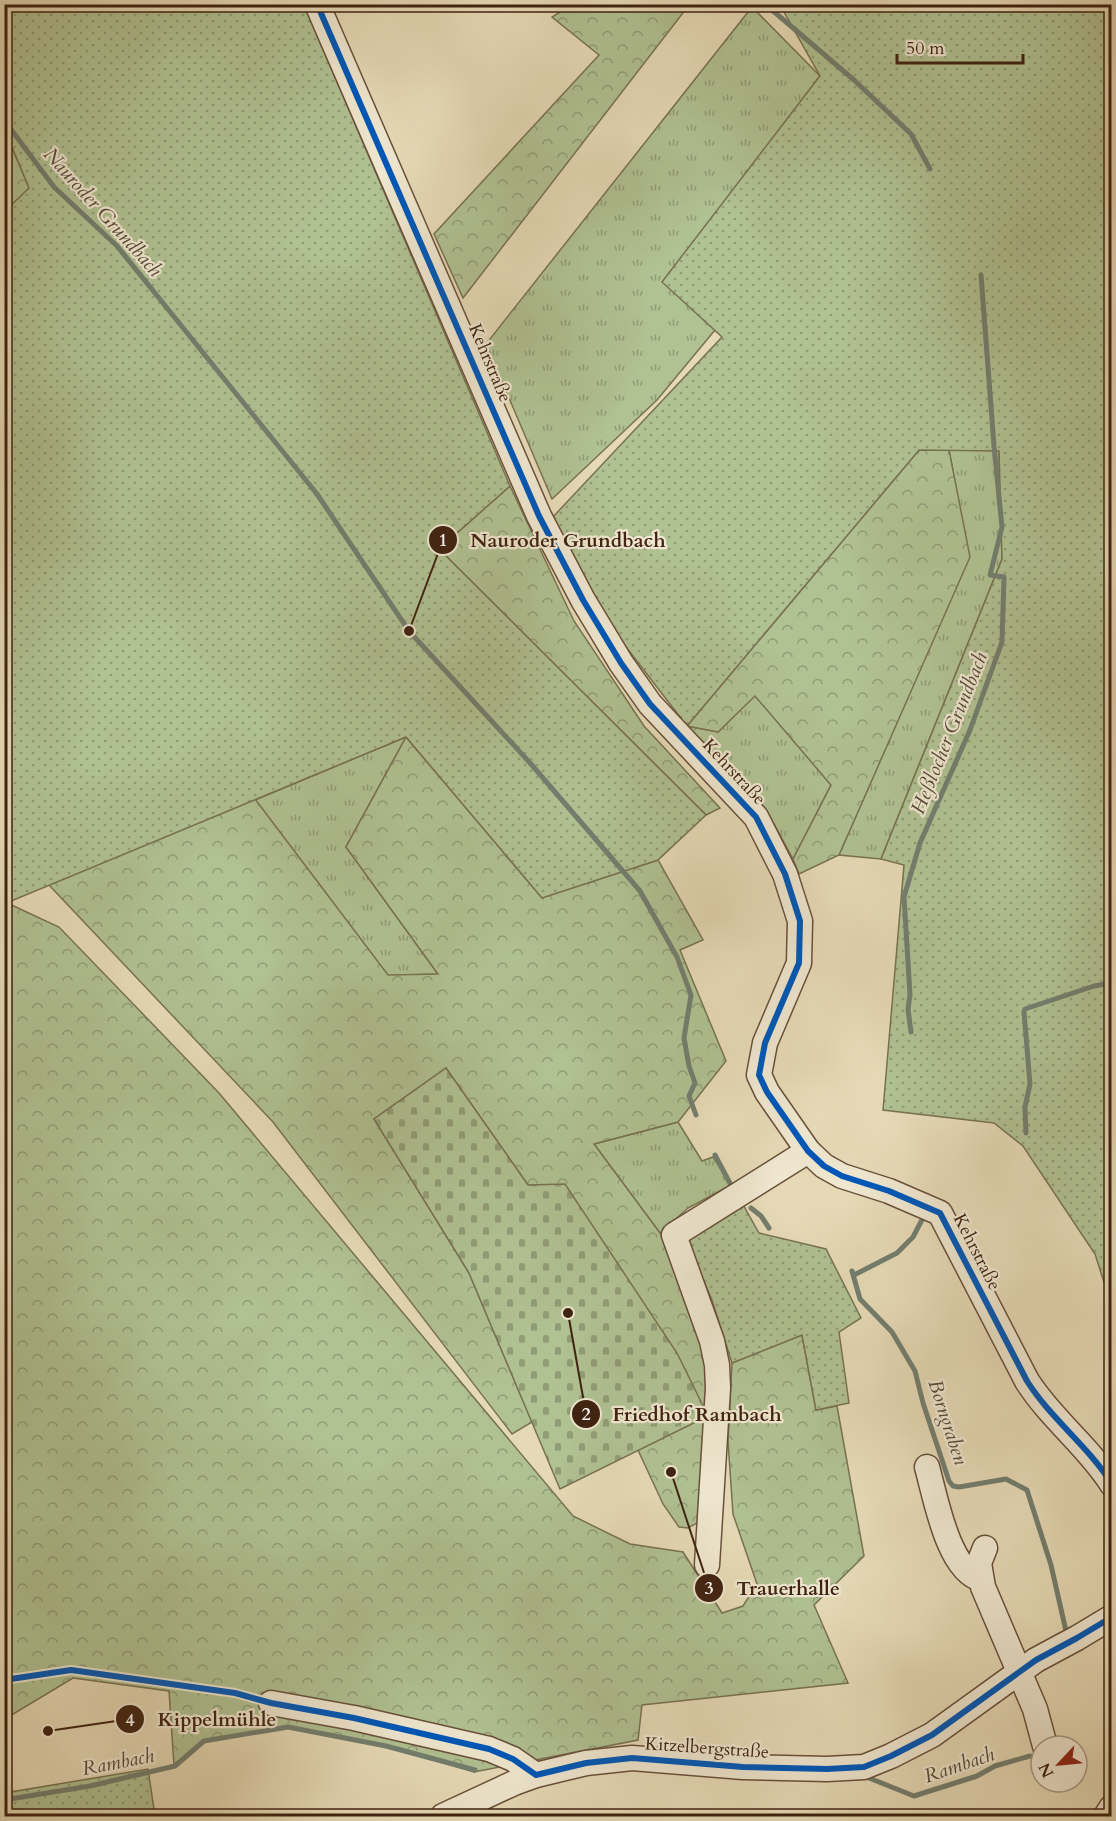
<svg xmlns="http://www.w3.org/2000/svg" width="1116" height="1821" font-family="Cardo,serif">
<style>
.grass{fill:url(#grass-tufts);stroke:#787252;stroke-width:1.5}
.forest{fill:url(#forest-crowns);stroke:#787252;stroke-width:1.5}
.cemetery{fill:url(#cemetery-stones);stroke:#787252;stroke-width:1.5}
.garden{fill:url(#garden-dots);stroke:#787252;stroke-width:1.5}
.lines{fill:none;stroke-linecap:round;stroke-linejoin:round}
.stream{stroke:#737e6f;stroke-width:5}
.minor-casing{stroke:#69503a;stroke-width:27}
.minor{stroke:#efe7d0;stroke-width:24}
.cycleway-casing{stroke:#efe7d0;stroke-width:10}
.cycleway{stroke:#0057b8;stroke-width:6}
.labels{text-anchor:middle;dominant-baseline:central;stroke-width:4.5;stroke-linejoin:round;paint-order:stroke}
.street-label{font-size:18px;fill:#3f2211;stroke:#efe7d0}
.water-label{font-size:20px;font-style:italic;fill:#554838;stroke:#efe7d0}
.leader{fill:none;stroke:#3f2211;stroke-width:2}
.callout-dot{fill:#3f2211;stroke:#efe7d0;stroke-width:2}
.mark-label{font-size:18px;text-anchor:middle;font-weight:bold;fill:#fff}
.callout-label{font-size:20px;text-anchor:middle;font-weight:bold;fill:#3f2211;stroke:#efe7d0;stroke-width:4.5;stroke-linejoin:round;paint-order:stroke}
</style>
<defs>
<pattern id="grass-tufts" width="24" height="20" patternUnits="userSpaceOnUse" patternTransform="scale(1.5)"><rect width="24" height="20" fill="#b0c192"/><path d="M3 7l-1-3M5 7V3M7 7l1-3M15 17l-1-3M17 17v-4M19 17l1-3" fill="none" stroke="#919c76"/></pattern>
<pattern id="forest-crowns" width="20" height="18" patternUnits="userSpaceOnUse" patternTransform="scale(1.5)"><rect width="20" height="18" fill="#b0c192"/><path d="M2 6a3 3 0 1 1 6 0M12 15a3 3 0 1 1 6 0" fill="none" stroke="#919c76"/></pattern>
<pattern id="cemetery-stones" width="16" height="16" patternUnits="userSpaceOnUse" patternTransform="scale(1.5)"><rect width="16" height="16" fill="#b0c192"/><path d="M2 7V4a2 2 0 0 1 4 0v3zM10 15v-3a2 2 0 0 1 4 0v3z" fill="#919c76"/></pattern>
<pattern id="garden-dots" width="8" height="8" patternUnits="userSpaceOnUse" patternTransform="scale(1.5)"><rect width="8" height="8" fill="#b0c192"/><path d="M2 2h.1M6 6h.1" fill="none" stroke="#919c76" stroke-width="1.8" stroke-linecap="round"/></pattern>
</defs>
<rect width="100%" height="100%" fill="#e6dab6"/>
<filter id="stains"><feTurbulence type="fractalNoise" baseFrequency=".00333" numOctaves="4"/><feColorMatrix values="0 0 0 0 .2 0 0 0 0 .09 0 0 0 0 .02 0 0 0 .5 -.17"/></filter>
<radialGradient id="worn" r=".72"><stop offset=".6" stop-color="#630" stop-opacity="0"/><stop offset="1" stop-color="#630" stop-opacity=".3"/></radialGradient>
<g class="grass">
<path d="M752 7 820 76 663 282 715 330 657 400 552 499 486 344Z"/>
<path d="M949 450H999L1002 559 881 859 839 855 969 557Z"/>
<path d="M755 695 831 785 793 859 767 811 746 784 687 726 718 732Z"/>
<path d="M406 737 346 847 438 974 388 976 255 800Z"/>
<path d="M678 1122 702 1161 713 1157 731 1185 688 1208 660 1233 594 1144Z"/>
</g>
<g class="forest">
<path d="M573 4 689 5 463 298 434 234 599 55 552 17Z"/>
<path d="M4 130 30 189 5 212H4Z"/>
<path d="M919 450H949L970 557 839 855 799 874 793 859 831 785 755 696 718 732 687 726Z"/>
<path d="M510 486 574 621 644 726 720 808 706 815 439 549Z"/>
<path d="M406 737 542 898 658 860 703 940 680 950 726 1061 678 1122 594 1144 660 1233 713 1363 704 1519 688 1528 679 1527 663 1504 638 1450 708 1416 528 1185 446 1068 374 1119 469 1273 532 1422 512 1434 273 1122 49 885 255 799 388 975 438 974 346 847Z"/>
<path d="M5 902 59 927 219 1093 573 1516 630 1544 683 1552 722 1613 743 1606 757 1584 733 1514 728 1441 732 1363 802 1335 816 1410 837 1406 864 1556 814 1605 848 1683 642 1705 638 1740 474 1772 385 1745 288 1726 203 1740 174 1765 169 1691 73 1678 5 1719Z"/>
</g>
<path class="cemetery" d="M446 1068 528 1185 565 1184 677 1353 708 1416 560 1489 469 1273 374 1119Z"/>
<g class="garden">
<path d="M5 4 304 5 510 486 439 549 706 815 658 860 542 898 406 737 9 902 5 900 4 212 29 188 5 130Z"/>
<path d="M780 5H1111V1304L1095 1254 1023 1146 994 1123 883 1110 904 865 881 859 1002 559 999 451 919 450 687 726 616 634 551 519 722 337 662 282 820 76Z"/>
<path d="M741 1201 759 1233 826 1249 861 1318 839 1332 849 1403 816 1410 802 1335 732 1363 712 1300 689 1247 690 1236Z"/>
<path d="M148 1769 155 1816H5V1793Z"/>
</g>
<g class="lines">
<g class="stream">
<path d="M765 4 854 80 911 134 930 169"/>
<path d="M4 120 54 187 117 246 317 494 409 631 531 764 640 891 677 957 691 995 684 1038 689 1066 695 1083 689 1096 696 1115"/>
<path d="M911 1032 908 1009 910 995 904 897 920 843 970 730 1002 642 1004 577 990 575 1002 527 994 446 981 275"/>
<path d="M1026 1133 1025 1107 1030 1084 1024 1012 1025 1009 1094 986 1112 983"/>
<path d="M715 1155 732 1187"/>
<path d="M751 1208 761 1216 769 1228"/>
<path d="M852 1271 860 1299 892 1332 915 1371 923 1403 949 1481 953 1486 959 1487 1006 1479 1027 1490 1051 1565 1066 1631"/>
<path d="M854 1275 897 1253 913 1237 924 1216"/>
<path d="M864 1776 914 1796 977 1776 995 1766 1030 1756"/>
<path d="M4 1800 90 1786 175 1766 204 1741 288 1727 386 1746 475 1770"/>
</g>
<defs>
<g id="minor">
<path d="M317 4 539 516 583 600 621 663 650 704 756 817 785 874 800 921 799 963 765 1043 759 1075 767 1092 808 1151 824 1166 842 1176 889 1191 940 1213 1027 1381C1051 1419 1088 1446 1112 1484"/>
<path d="M927 1467C935 1495 948 1571 981 1579"/>
<path d="M985 1548 979 1563 983 1587 1035 1709 1045 1746"/>
<path d="M707 1565 718 1388 717 1365 712 1341 674 1235 808 1151"/>
<path d="M271 1703 354 1718 489 1749 513 1759 536 1775"/>
<path d="M443 1816 514 1783 536 1775 586 1763 632 1758 743 1767 827 1769 864 1767 891 1756 932 1735 1036 1660 1077 1638 1112 1617"/>
<path d="M1106 1816 1112 1807"/>
</g>
</defs>
<use href="#minor" class="minor-casing"/>
<use href="#minor" class="minor"/>
<defs>
<g id="cycleway">
<path d="M317 4 539 516 583 600 621 663 650 704 756 817 785 874 800 921 799 963 765 1043 759 1075 767 1092 808 1151 824 1166 842 1176 889 1191 940 1213 1027 1381C1051 1419 1088 1446 1112 1484"/>
<path d="M4 1680 71 1670 235 1693 271 1703 354 1718 489 1749 513 1759 536 1775 586 1763 632 1758 743 1767 827 1769 864 1767 891 1756 932 1735 1036 1660 1077 1638 1112 1617"/>
</g>
</defs>
<use href="#cycleway" class="cycleway-casing"/>
<use href="#cycleway" class="cycleway"/>
</g>
<g class="labels">
<g class="street-label">
<text transform="translate(490 363) rotate(67)">Kehrstraße</text>
<text transform="translate(734 772) rotate(47)">Kehrstraße</text>
<text transform="translate(977 1252) rotate(63)">Kehrstraße</text>
<text transform="translate(707 1748) rotate(4)">Kitzelbergstraße</text>
</g>
<g class="water-label">
<text transform="translate(103 212) rotate(48)">Nauroder Grundbach</text>
<text transform="translate(949 733) rotate(-68)">Heßlocher Grundbach</text>
<text transform="translate(948 1422) rotate(72)">Borngraben</text>
<text transform="translate(118 1762) rotate(-11)">Rambach</text>
<text transform="translate(959 1765) rotate(-19)">Rambach</text>
</g>
</g>
<path class="leader" d="M409 631L443 540M568 1313L586 1414M671 1472L709 1588M48 1731L130 1719"/>
<g class="callout-dot">
<circle cx="409" cy="631" r="6"/>
<circle cx="568" cy="1313" r="6"/>
<circle cx="671" cy="1472" r="6"/>
<circle cx="48" cy="1731" r="6"/>
<circle cx="443" cy="540" r="15"/>
<circle cx="586" cy="1414" r="15"/>
<circle cx="709" cy="1588" r="15"/>
<circle cx="130" cy="1719" r="15"/>
</g>
<g class="mark-label">
<text x="443" y="546">1</text>
<text x="586" y="1420">2</text>
<text x="709" y="1594">3</text>
<text x="130" y="1726">4</text>
</g>
<g class="callout-label">
<text x="568" y="547">Nauroder Grundbach</text>
<text x="697" y="1421">Friedhof Rambach</text>
<text x="788" y="1595">Trauerhalle</text>
<text x="217" y="1726">Kippelmühle</text>
</g>
<rect width="1116" height="1821" fill="none" stroke="#e6dab6" stroke-width="24"/>
<rect x="6" y="6" width="1104" height="1809" fill="none" stroke="#3f2211" stroke-width="3"/>
<rect x="12" y="12" width="1092" height="1797" fill="none" stroke="#3f2211" stroke-width="1.5"/>
<g transform="translate(1059 1764) rotate(244)"><circle r="28" fill="#efe7d0" stroke="#a99884" stroke-width="1.5"/>
<path d="M0-4.5L10 22L0 15L-10 22Z" fill="#8f2418"/>
<text y="-9" font-size="16" font-weight="bold" text-anchor="middle" fill="#3f2211">N</text>
</g>
<path d="M897 54v9h126v-9" fill="none" stroke="#3f2211" stroke-width="3"/>
<text x="906" y="54" font-size="18" fill="#3f2211" stroke="#efe7d0" stroke-width="4.5" paint-order="stroke">50 m</text>
<rect width="100%" height="100%" filter="url(#stains)"/>
<rect width="100%" height="100%" fill="url(#worn)"/>
</svg>
